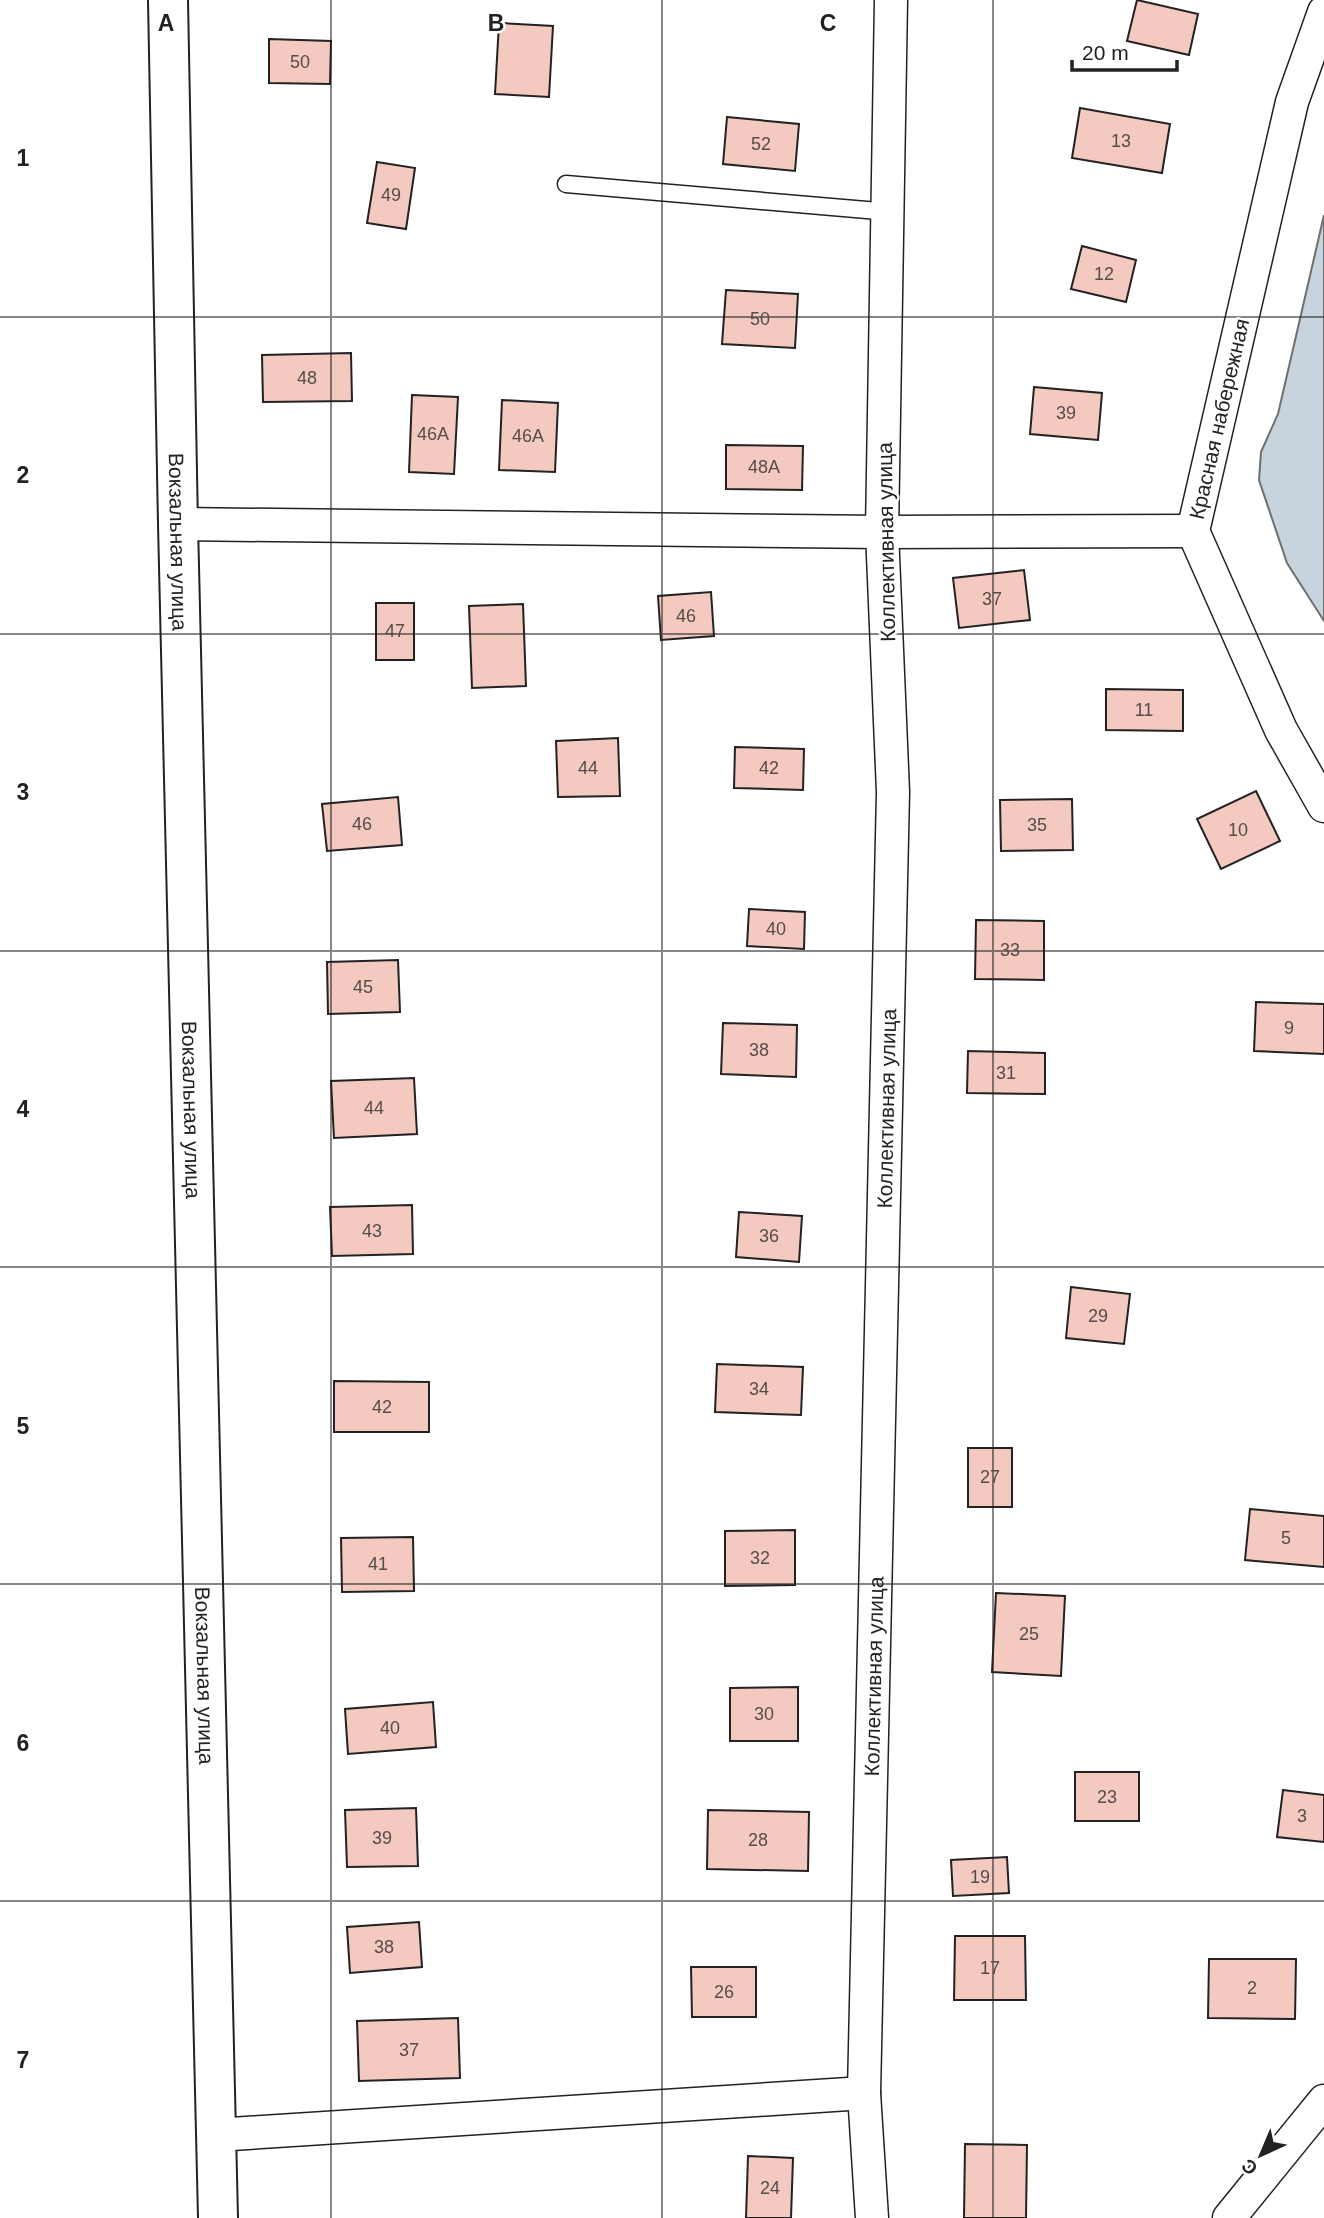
<svg xmlns="http://www.w3.org/2000/svg" width="1324" height="2218" font-family="Helvetica,sans-serif">
<style>
.water{fill:#c7d3dd;stroke:#6f6f6f;stroke-width:2}
.building{fill:#f3c9c0;stroke:#222;stroke-width:2}
.lines{fill:none;stroke-linecap:round;stroke-linejoin:round}
.service-casing{stroke:#222;stroke-width:19}
.minor-casing{stroke:#222;stroke-width:35}
.tertiary-casing{stroke:#222;stroke-width:42}
.service{stroke:#fff;stroke-width:16}
.minor{stroke:#fff;stroke-width:32}
.tertiary{stroke:#fff;stroke-width:38}
.grid{fill:none;stroke:#222;stroke-width:2;stroke-opacity:0.55}
.labels{text-anchor:middle;dominant-baseline:central;stroke-width:5;stroke-linejoin:round;paint-order:stroke}
.number-label{font-size:18px;fill:#564c4a}
.street-label{font-size:21px;fill:#222;stroke:#fff}
.grid-label{font-size:23px;text-anchor:middle;font-weight:bold;fill:#222;stroke:#fff;stroke-width:5;stroke-linejoin:round;paint-order:stroke}
</style>
<rect width="100%" height="100%" fill="#fff"/>
<path class="water" d="M1324 215V621L1287 563 1259 480 1261 452 1278 414Z"/>
<g class="building">
<path d="M1137 0 1198 14 1189 55 1127 41Z"/>
<path d="M499 23 553 26 549 97 495 94Z"/>
<path d="M269 39 331 41 330 84 269 83Z"/>
<path d="M1080 108 1170 124 1162 173 1072 158Z"/>
<path d="M727 117 799 124 795 171 723 164Z"/>
<path d="M377 162 415 168 406 229 367 223Z"/>
<path d="M1082 246 1136 260 1126 302 1071 289Z"/>
<path d="M726 290 798 294 795 348 722 344Z"/>
<path d="M351 353 352 401 263 402 262 355Z"/>
<path d="M1034 387 1102 393 1098 440 1030 434Z"/>
<path d="M412 395 458 397 454 474 409 472Z"/>
<path d="M502 400 558 403 555 472 499 470Z"/>
<path d="M726 445 803 446 802 490 726 489Z"/>
<path d="M1024 570 1030 620 959 628 953 578Z"/>
<path d="M711 592 714 636 661 640 658 596Z"/>
<rect x="376" y="603" width="38" height="57"/>
<path d="M523 604 526 686 472 688 469 606Z"/>
<path d="M1106 689 1183 690V731L1106 730Z"/>
<path d="M618 738 620 796 558 797 556 741Z"/>
<path d="M735 747 804 749 803 790 734 788Z"/>
<path d="M1256 791 1280 841 1221 869 1197 819Z"/>
<path d="M398 797 402 845 327 851 322 804Z"/>
<path d="M1072 799 1073 850 1001 851 1000 800Z"/>
<path d="M749 909 805 912 804 949 747 946Z"/>
<path d="M976 920 1044 921V980L975 979Z"/>
<path d="M398 960 400 1012 328 1014 327 962Z"/>
<path d="M1256 1002 1324 1004V1054L1254 1051Z"/>
<path d="M723 1023 797 1025 796 1077 721 1074Z"/>
<path d="M968 1051 1045 1053V1094L967 1093Z"/>
<path d="M414 1078 417 1134 334 1138 331 1081Z"/>
<path d="M412 1205 413 1254 332 1256 330 1207Z"/>
<path d="M739 1212 802 1216 799 1262 736 1257Z"/>
<path d="M1071 1287 1130 1294 1124 1344 1066 1338Z"/>
<path d="M717 1364 803 1367 801 1415 715 1412Z"/>
<path d="M334 1381 429 1382V1432H334Z"/>
<rect x="968" y="1448" width="44" height="59"/>
<path d="M1250 1509 1324 1516V1567L1245 1560Z"/>
<path d="M795 1530V1585L725 1586V1531Z"/>
<path d="M413 1537 414 1591 342 1592 341 1538Z"/>
<path d="M996 1593 1065 1596 1061 1676 992 1672Z"/>
<path d="M798 1687V1741H730V1688Z"/>
<path d="M433 1702 436 1747 348 1754 345 1709Z"/>
<rect x="1075" y="1772" width="64" height="49"/>
<path d="M1283 1790 1324 1795V1842L1277 1837Z"/>
<path d="M416 1808 418 1866 347 1867 345 1810Z"/>
<path d="M708 1810 809 1812 808 1871 707 1869Z"/>
<path d="M1007 1857 1009 1893 953 1896 951 1860Z"/>
<path d="M419 1922 422 1967 350 1973 347 1927Z"/>
<path d="M955 1936H1025L1026 2000H954Z"/>
<path d="M1209 1959H1296L1295 2019 1208 2018Z"/>
<path d="M691 1967H756V2017H692Z"/>
<path d="M458 2018 460 2078 359 2081 357 2021Z"/>
<path d="M965 2144 1027 2145 1026 2218H964Z"/>
<path d="M748 2156 793 2158 791 2218H746Z"/>
</g>
<g class="lines">
<defs>
<path id="service" d="M566 184 890 212"/>
<g id="minor">
<path d="M1324 12 1292 102 1193 531 1281 730 1324 806"/>
<path d="M178 524 882 532 1193 531"/>
<path d="M216 2135 864 2093"/>
<path id="s1" d="M872 2218 864 2093 893 792 882 532 891 0"/>
<path d="M1229 2218 1324 2101"/>
</g>
<g id="tertiary">
<path id="s2" d="M168 0 178 524 218 2218"/>
</g>
</defs>
<use href="#service" class="service-casing"/>
<use href="#minor" class="minor-casing"/>
<use href="#tertiary" class="tertiary-casing"/>
<use href="#service" class="service"/>
<use href="#minor" class="minor"/>
<use href="#tertiary" class="tertiary"/>
</g>
<path class="grid" d="M331 0V2218M662 0V2218M993 0V2218M0 317H1324M0 634H1324M0 951H1324M0 1267H1324M0 1584H1324M0 1901H1324"/>
<g class="labels">
<g class="number-label">
<text x="300" y="62">50</text>
<text x="1121" y="141">13</text>
<text x="761" y="144">52</text>
<text x="391" y="195">49</text>
<text x="1104" y="274">12</text>
<text x="760" y="319">50</text>
<text x="307" y="378">48</text>
<text x="1066" y="413">39</text>
<text x="433" y="434">46А</text>
<text x="528" y="436">46А</text>
<text x="764" y="467">48А</text>
<text x="992" y="599">37</text>
<text x="686" y="616">46</text>
<text x="395" y="631">47</text>
<text x="1144" y="710">11</text>
<text x="588" y="768">44</text>
<text x="769" y="768">42</text>
<text x="362" y="824">46</text>
<text x="1037" y="825">35</text>
<text x="1238" y="830">10</text>
<text x="776" y="929">40</text>
<text x="1010" y="950">33</text>
<text x="363" y="987">45</text>
<text x="1289" y="1028">9</text>
<text x="759" y="1050">38</text>
<text x="1006" y="1073">31</text>
<text x="374" y="1108">44</text>
<text x="372" y="1231">43</text>
<text x="769" y="1236">36</text>
<text x="1098" y="1316">29</text>
<text x="759" y="1389">34</text>
<text x="382" y="1407">42</text>
<text x="990" y="1477">27</text>
<text x="1286" y="1538">5</text>
<text x="760" y="1558">32</text>
<text x="378" y="1564">41</text>
<text x="1029" y="1634">25</text>
<text x="764" y="1714">30</text>
<text x="390" y="1728">40</text>
<text x="1107" y="1797">23</text>
<text x="1302" y="1816">3</text>
<text x="382" y="1838">39</text>
<text x="758" y="1840">28</text>
<text x="980" y="1877">19</text>
<text x="384" y="1947">38</text>
<text x="990" y="1968">17</text>
<text x="1252" y="1988">2</text>
<text x="724" y="1992">26</text>
<text x="409" y="2050">37</text>
<text x="770" y="2188">24</text>
</g>
<g class="street-label">
<text transform="translate(1219 419) rotate(-77)">Красная набережная</text>
<text stroke="none"><textPath href="#s2" startOffset="542">Вокзальная улица</textPath></text>
<text transform="translate(886 542) rotate(-91)">Коллективная улица</text>
<text stroke="none"><textPath href="#s2" startOffset="1110">Вокзальная улица</textPath></text>
<text stroke="none"><textPath href="#s1" startOffset="1110">Коллективная улица</textPath></text>
<text stroke="none"><textPath href="#s2" startOffset="1676">Вокзальная улица</textPath></text>
<text stroke="none"><textPath href="#s1" startOffset="542">Коллективная улица</textPath></text>
</g>
</g>
<g class="grid-label">
<text x="166" y="31">A</text>
<text x="496" y="31">B</text>
<text x="828" y="31">C</text>
<text x="23" y="166">1</text>
<text x="23" y="483">2</text>
<text x="23" y="800">3</text>
<text x="23" y="1117">4</text>
<text x="23" y="1434">5</text>
<text x="23" y="1751">6</text>
<text x="23" y="2068">7</text>
</g>
<g transform="translate(1261 2155) rotate(224)" stroke="#ffffff" stroke-width="5" paint-order="stroke">
<path d="M0-5L12 26L0 18L-12 26Z" fill="#222222"/>
<text y="-10" font-size="19" font-weight="bold" text-anchor="middle" fill="#222222">С</text>
</g>
<path d="M1072 60v10h105v-10" fill="none" stroke="#222222" stroke-width="3.5"/>
<text x="1082" y="60" font-size="21" fill="#222222" stroke="#ffffff" stroke-width="5" paint-order="stroke">20 m</text>
</svg>
